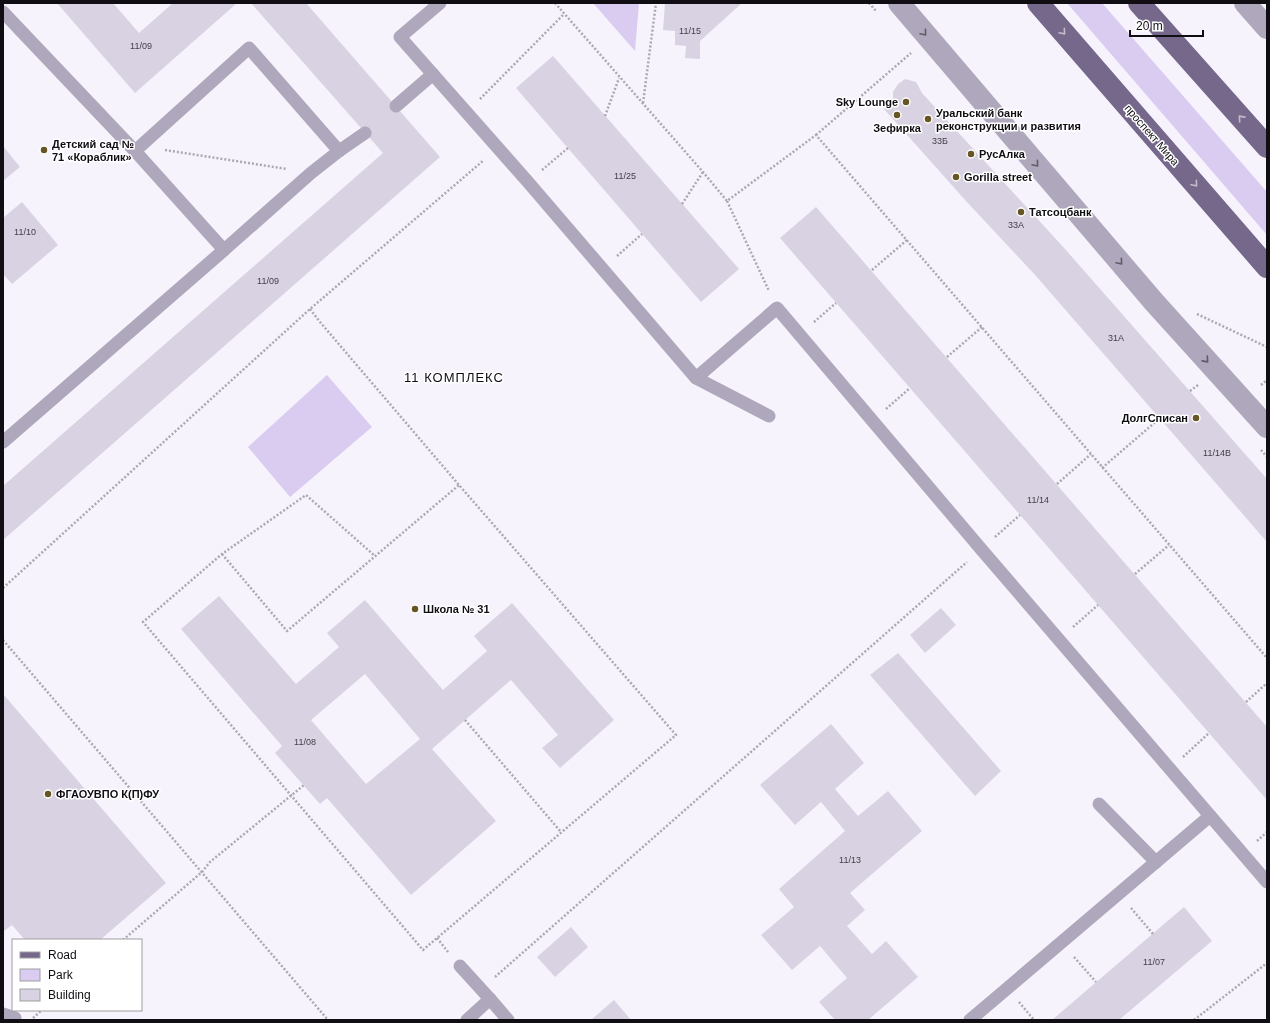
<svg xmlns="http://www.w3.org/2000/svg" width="1270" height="1023" font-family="Helvetica,sans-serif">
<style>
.green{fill:#daccf1}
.building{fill:#d8d2e2;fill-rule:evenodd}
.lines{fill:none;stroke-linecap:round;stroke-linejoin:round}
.path{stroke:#aba8b0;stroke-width:2.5;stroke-dasharray:2 2;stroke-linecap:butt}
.lane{stroke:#afa8bc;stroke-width:13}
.street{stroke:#afa8bc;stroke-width:22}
.primary{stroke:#75688b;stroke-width:22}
.oneway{stroke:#c1bbcb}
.oneway2{stroke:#605b68}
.poi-dot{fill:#665623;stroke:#fff;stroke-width:1.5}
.labels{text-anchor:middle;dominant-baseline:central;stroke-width:3;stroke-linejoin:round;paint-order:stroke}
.number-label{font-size:9px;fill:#423f47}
.poi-label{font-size:11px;font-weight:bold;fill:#100e13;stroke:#fff;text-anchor:start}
.street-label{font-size:11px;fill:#100e13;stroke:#fff}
.quarter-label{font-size:13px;letter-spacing:1px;fill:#100e13;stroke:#fff}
</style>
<rect width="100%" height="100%" fill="#f7f3fd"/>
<g class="green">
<path d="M593 3H639L635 51Z"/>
<path d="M1067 3H1102L1267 192V235Z"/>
<path d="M327 375 372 427 290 497 248 447Z"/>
</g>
<g class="building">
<path d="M57 3H113L139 33 173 3H237L135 93Z"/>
<path d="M251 3H306L440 157 3 540V486L383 153Z"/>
<path d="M665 3H742L700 41V59L685 58 686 46 675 45V31L663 30Z"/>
<path d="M553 56 739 269 701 302 516 88Z"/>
<path d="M905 79 916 82 922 93 1065 249 1267 479V542L1036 276 966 201 884 109 893 101V92L898 84Z"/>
<path d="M3 146 20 167 3 181Z"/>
<path d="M22 202 58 245 12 284 3 274V218Z"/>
<path d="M816 207 1267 727V800L780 238Z"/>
<path d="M219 596 296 684 339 647 327 633 365 600 443 690 487 651 474 636 512 603 614 720 560 768 542 748 558 735 511 680 432 749 496 821 411 895 327 798 320 804 275 753 282 746 181 629ZM365 674 420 739 366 784 311 720Z"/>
<path d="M941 608 956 625 925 653 910 635Z"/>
<path d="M898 653 1001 771 975 796 870 675Z"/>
<path d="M3 694 166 883 100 940H25L12 925 4 931 3 930Z"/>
<path d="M831 724 864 763 835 789 858 816 888 791 922 831 850 893 865 910 847 926 872 954 886 941 918 977 868 1020H835L819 1002 847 978 820 946 792 970 761 935 794 907 779 889 845 831 821 802 795 825 760 785Z"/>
<path d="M1184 907 1212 941 1119 1020H1052Z"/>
<path d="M571 927 588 947 555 977 537 957Z"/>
<path d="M614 1000 631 1020H591Z"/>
</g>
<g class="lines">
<g class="path">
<path d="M555 3 703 172 727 201 816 135 1267 658"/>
<path d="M869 3 876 11"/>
<path d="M480 99 564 14"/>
<path d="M643 103 656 3"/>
<path d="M605 116 619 78"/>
<path d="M816 135 911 53"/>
<path d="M165 150 287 169"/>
<path d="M542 170 568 148"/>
<path d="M727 201 769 291"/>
<path d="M682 204 703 172"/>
<path d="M617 256 642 234"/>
<path d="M872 270 907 240"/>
<path d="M310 309 320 322 459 485 676 735 423 950 143 622 222 554 306 495 375 556"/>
<path d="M1197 314 1267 347"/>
<path d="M814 322 836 303"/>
<path d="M947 357 982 327"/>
<path d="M1261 385 1267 380"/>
<path d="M1190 391 1198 385"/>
<path d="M886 409 910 388"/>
<path d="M1261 450 1267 457"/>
<path d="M1102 468 1160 418"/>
<path d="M1057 484 1091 454"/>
<path d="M995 537 1020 515"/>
<path d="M222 554 287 631 459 485"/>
<path d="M1135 574 1169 545"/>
<path d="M3 588 310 309 484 160"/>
<path d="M1073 627 1098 605"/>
<path d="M3 640 328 1020"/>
<path d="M1246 702 1267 683"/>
<path d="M465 720 561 832"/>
<path d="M1183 757 1209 733"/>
<path d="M1257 841 1267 832"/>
<path d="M1131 908 1153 934"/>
<path d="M437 938 448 952"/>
<path d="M123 940 202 872 210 862 304 785"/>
<path d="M1074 957 1096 982"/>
<path d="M495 977 967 562"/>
<path d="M1019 1002 1034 1020"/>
<path d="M33 1018 42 1010"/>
<path d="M1194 1020 1267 963"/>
</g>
<g class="lane">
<path d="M440 3 400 37 528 182 696 378 777 308 981 549 1267 882"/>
<path d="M3 12 135 151 224 250 3 442"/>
<path d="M396 106 433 74"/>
<path d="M135 151 249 48 339 151 311 173 224 250"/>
<path d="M339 151 365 133"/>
<path d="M696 378 769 416"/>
<path d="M1099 804 1156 862"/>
<path d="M460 966 490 999"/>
<path d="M3 1014 15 1018"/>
<path d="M467 1020 490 999 508 1020"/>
<path d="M970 1020 1210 816"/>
</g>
<g class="street">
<path d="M899 3 1154 302 1267 427"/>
<path d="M1245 3 1267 28"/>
</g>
<g class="primary">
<path d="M1038 3 1267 267"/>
<path d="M1139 3 1267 147"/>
</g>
</g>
<defs><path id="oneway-chevron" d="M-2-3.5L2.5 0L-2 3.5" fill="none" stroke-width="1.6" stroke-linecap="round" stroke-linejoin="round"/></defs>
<g class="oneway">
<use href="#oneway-chevron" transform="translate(1063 32) rotate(49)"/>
<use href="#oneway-chevron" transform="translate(1241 118) rotate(-132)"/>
<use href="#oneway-chevron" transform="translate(1195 184) rotate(49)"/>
</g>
<g class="oneway2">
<use href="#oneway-chevron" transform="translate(924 33) rotate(50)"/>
<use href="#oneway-chevron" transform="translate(1036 164) rotate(50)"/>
<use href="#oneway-chevron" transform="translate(1120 262) rotate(50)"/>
<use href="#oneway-chevron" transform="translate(1206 360) rotate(48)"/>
</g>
<g class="poi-dot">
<circle cx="906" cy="102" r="4"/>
<circle cx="897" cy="115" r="4"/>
<circle cx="928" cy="119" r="4"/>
<circle cx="44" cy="150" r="4"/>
<circle cx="971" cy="154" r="4"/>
<circle cx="956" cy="177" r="4"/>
<circle cx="1021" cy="212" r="4"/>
<circle cx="1196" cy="418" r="4"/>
<circle cx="415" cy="609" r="4"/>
<circle cx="48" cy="794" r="4"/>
</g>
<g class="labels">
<g class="number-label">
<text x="690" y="31">11/15</text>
<text x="141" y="46">11/09</text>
<text x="940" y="141">33Б</text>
<text x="625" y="176">11/25</text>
<text x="1016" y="225">33А</text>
<text x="25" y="232">11/10</text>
<text x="268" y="281">11/09</text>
<text x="1116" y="338">31А</text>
<text x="1217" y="453">11/14В</text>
<text x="1038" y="500">11/14</text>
<text x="305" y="742">11/08</text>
<text x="850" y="860">11/13</text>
<text x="1154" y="962">11/07</text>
</g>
<g class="poi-label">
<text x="898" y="102" text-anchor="end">Sky Lounge</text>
<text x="936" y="113">Уральский банк<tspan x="936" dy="13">реконструкции и развития</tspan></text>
<text x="897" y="128" text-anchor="middle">Зефирка</text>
<text x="52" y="144">Детский сад №<tspan x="52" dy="13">71 «Кораблик»</tspan></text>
<text x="979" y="154">РусАлка</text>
<text x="964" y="177">Gorilla street</text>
<text x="1029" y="212">Татсоцбанк</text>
<text x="1188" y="418" text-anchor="end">ДолгСписан</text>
<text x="423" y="609">Школа № 31</text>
<text x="56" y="794">ФГАОУВПО К(П)ФУ</text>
</g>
<g class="street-label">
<text transform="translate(1152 135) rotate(49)">проспект Мира</text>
</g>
<g class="quarter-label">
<text x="454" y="377">11 КОМПЛЕКС</text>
</g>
</g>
<rect width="1270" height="1023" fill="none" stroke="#100e13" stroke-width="8"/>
<rect x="12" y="939" width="130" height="72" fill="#ffffff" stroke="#9f9fa1"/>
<rect x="20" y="952" width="20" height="6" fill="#75688b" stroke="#9f9fa1"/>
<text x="48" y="959" font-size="12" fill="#100e13">Road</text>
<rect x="20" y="969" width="20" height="12" fill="#daccf1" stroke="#9f9fa1"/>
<text x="48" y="979" font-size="12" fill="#100e13">Park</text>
<rect x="20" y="989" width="20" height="12" fill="#d8d2e2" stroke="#9f9fa1"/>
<text x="48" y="999" font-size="12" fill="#100e13">Building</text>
<path d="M1130 30v6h73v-6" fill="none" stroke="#100e13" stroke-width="2"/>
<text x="1136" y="30" font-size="12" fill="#100e13" stroke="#ffffff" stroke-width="3" paint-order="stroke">20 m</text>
</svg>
